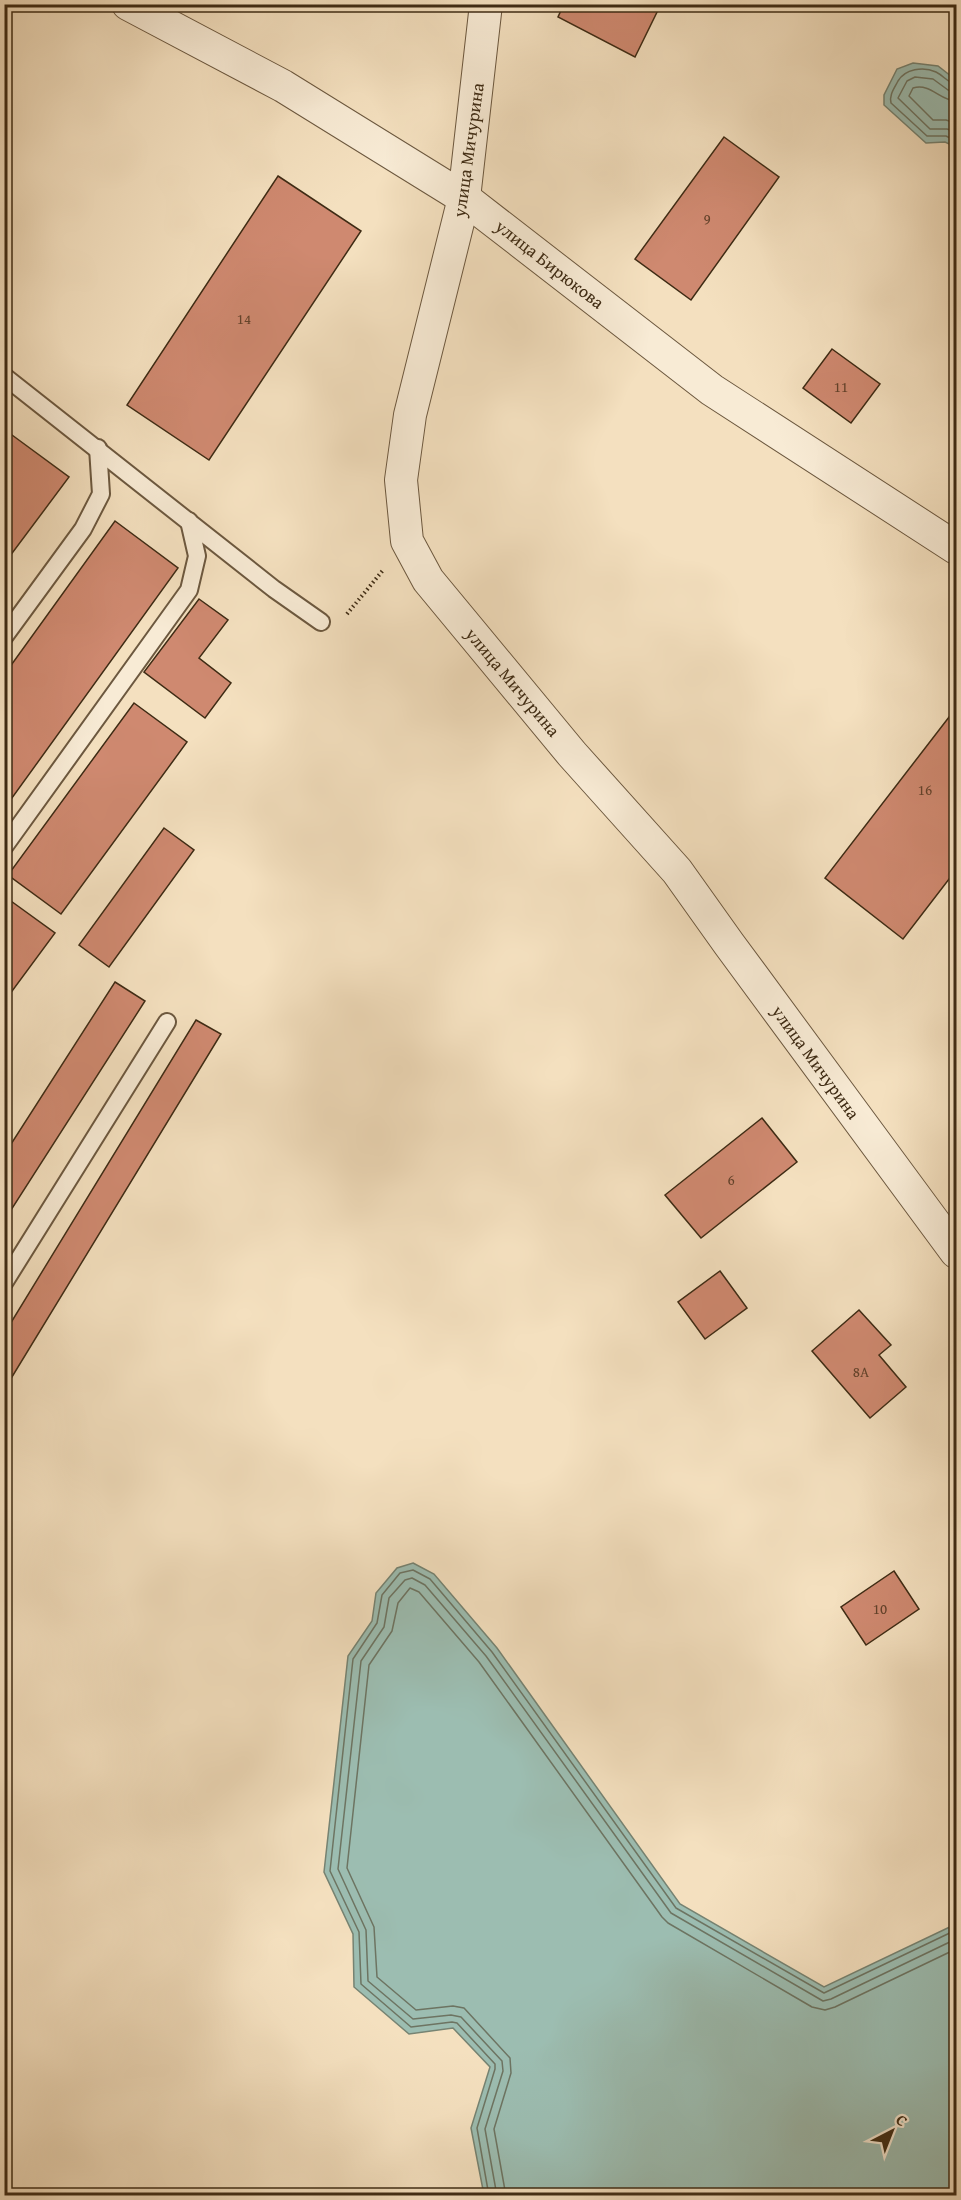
<svg xmlns="http://www.w3.org/2000/svg" width="961" height="2200" font-family="'Gentium Book Plus',serif">
<style>
.water{fill:#9cbdb1;stroke:#768372;stroke-width:1.5}
.lines{fill:none;stroke-linecap:round;stroke-linejoin:round}
.shore{stroke:#6d7462;stroke-width:1.5}
.building{fill:#cf8970;stroke:#3e2b14;stroke-width:1.5}
.lane-casing{stroke:#6c583f;stroke-width:20}
.street-casing{stroke:#6c583f;stroke-width:34}
.path{stroke:#3e2b14;stroke-width:4;stroke-dasharray:1.5 3;stroke-linecap:butt}
.lane{stroke:#f8ebd5;stroke-width:16}
.street{stroke:#f8ebd5;stroke-width:32}
.labels{text-anchor:middle;dominant-baseline:central;stroke-width:4.5;stroke-linejoin:round;paint-order:stroke}
.number-label{font-size:15px;fill:#62422b}
.street-label{font-size:18px;fill:#3e2b14;stroke:#f8ebd5}
</style>
<rect width="100%" height="100%" fill="#f4e0bf"/>
<filter id="stains"><feTurbulence type="fractalNoise" baseFrequency=".00333" numOctaves="4"/><feColorMatrix values="0 0 0 0 .2 0 0 0 0 .09 0 0 0 0 .02 0 0 0 .5 -.17"/></filter>
<radialGradient id="worn" r=".72"><stop offset=".6" stop-color="#630" stop-opacity="0"/><stop offset="1" stop-color="#630" stop-opacity=".3"/></radialGradient>
<g class="water">
<path d="M913 63 938 66 956 80V147L945 142 926 143 884 105V95L897 69Z"/>
<path d="M413 1563 434 1574 497 1648 680 1904 824 1987 956 1924V2195H484L471 2128 490 2067 453 2028 409 2034 354 1987 353 1934 324 1872 348 1656 372 1621 376 1593 397 1568Z"/>
</g>
<g class="lines">
<g class="shore">
<path d="M956 84C948 83 944 76 936 72 923 66 905 69 898 81 894 89 889 95 891 103L927 136H946L956 141"/>
<path d="M956 92 948 90 933 79 915 77 907 81 898 98 930 129H947L956 132"/>
<path d="M956 101C939 100 931 83 913 88L909 96 933 120H946L956 123"/>
<path d="M489 2196 477 2128 495 2069V2064L457 2023 452 2022 411 2027 361 1984 359 1932 330 1871 353 1659 377 1623 382 1595 400 1573 413 1570 430 1579 492 1652 676 1908 824 1993 956 1930"/>
<path d="M497 2196 485 2129 503 2071 502 2061 461 2017 451 2015 413 2019 368 1981 366 1930 338 1869 361 1661 384 1627 389 1598 405 1580 412 1578 425 1585 486 1656 671 1913 823 2001 831 1999 956 1939"/>
<path d="M506 2196 494 2129 511 2073 510 2058 464 2008 453 2006 416 2010 377 1977 374 1927 347 1868 369 1665 392 1631 398 1603 410 1588 419 1592 479 1662 662 1917 668 1923 812 2007 825 2010 835 2007 956 1949"/>
</g>
</g>
<g class="building">
<path d="M564 4H661L635 57 558 17Z"/>
<path d="M724 137 779 177 691 300 635 259Z"/>
<path d="M278 176 361 231 209 460 127 405Z"/>
<path d="M832 349 880 384 851 423 803 388Z"/>
<path d="M12 435 69 477 4 564V445Z"/>
<path d="M115 521 178 568 4 809V675Z"/>
<path d="M199 599 228 620 199 658 231 683 205 718 144 672Z"/>
<path d="M134 703 187 742 61 914 8 875Z"/>
<path d="M956 708V870L903 939 825 878Z"/>
<path d="M164 828 194 850 109 967 79 945Z"/>
<path d="M4 896 55 933 4 1002Z"/>
<path d="M115 982 145 1001 4 1221V1155Z"/>
<path d="M196 1020 221 1034 4 1390V1334Z"/>
<path d="M762 1118 797 1162 701 1238 665 1195Z"/>
<path d="M720 1271 747 1308 705 1339 678 1302Z"/>
<path d="M859 1310 891 1345 879 1355 906 1387 870 1418 812 1351Z"/>
<path d="M894 1571 919 1609 866 1645 841 1607Z"/>
</g>
<g class="lines">
<defs>
<g id="lane">
<path d="M4 376 274 589 321 622"/>
<path d="M4 637 83 529 101 494 98 448"/>
<path d="M4 847 189 590 197 556 189 521"/>
<path d="M4 1283 167 1022"/>
</g>
<g id="street">
<path d="M128 4 283 86 464 198 712 390 956 548"/>
<path d="M486 4 464 198 410 415 401 480 407 541 428 580 572 754 677 871 729 944 956 1252"/>
</g>
</defs>
<use href="#lane" class="lane-casing"/>
<use href="#street" class="street-casing"/>
<path class="path" d="M347 614 384 569"/>
<use href="#lane" class="lane"/>
<use href="#street" class="street"/>
</g>
<g class="labels">
<g class="number-label">
<text x="707" y="218">9</text>
<text x="244" y="318">14</text>
<text x="841" y="386">11</text>
<text x="925" y="789">16</text>
<text x="731" y="1179">6</text>
<text x="861" y="1371">8А</text>
<text x="880" y="1608">10</text>
</g>
<g class="street-label">
<text transform="translate(468 150) rotate(-82)">улица Мичурина</text>
<text transform="translate(550 264) rotate(38)">улица Бирюкова</text>
<text transform="translate(513 682) rotate(50)">улица Мичурина</text>
<text transform="translate(816 1062) rotate(54)">улица Мичурина</text>
</g>
</g>
<rect width="961" height="2200" fill="none" stroke="#f4e0bf" stroke-width="24"/>
<rect x="6" y="6" width="949" height="2188" fill="none" stroke="#3e2b14" stroke-width="3"/>
<rect x="12" y="12" width="937" height="2176" fill="none" stroke="#3e2b14" stroke-width="1.5"/>
<g transform="translate(892 2131) rotate(42)" stroke="#f8ebd5" stroke-width="4.5" paint-order="stroke">
<path d="M0-4.5L10 22L0 15L-10 22Z" fill="#3e2b14"/>
<text y="-9" font-size="16" font-weight="bold" text-anchor="middle" fill="#3e2b14">С</text>
</g>
<rect width="100%" height="100%" filter="url(#stains)"/>
<rect width="100%" height="100%" fill="url(#worn)"/>
</svg>
